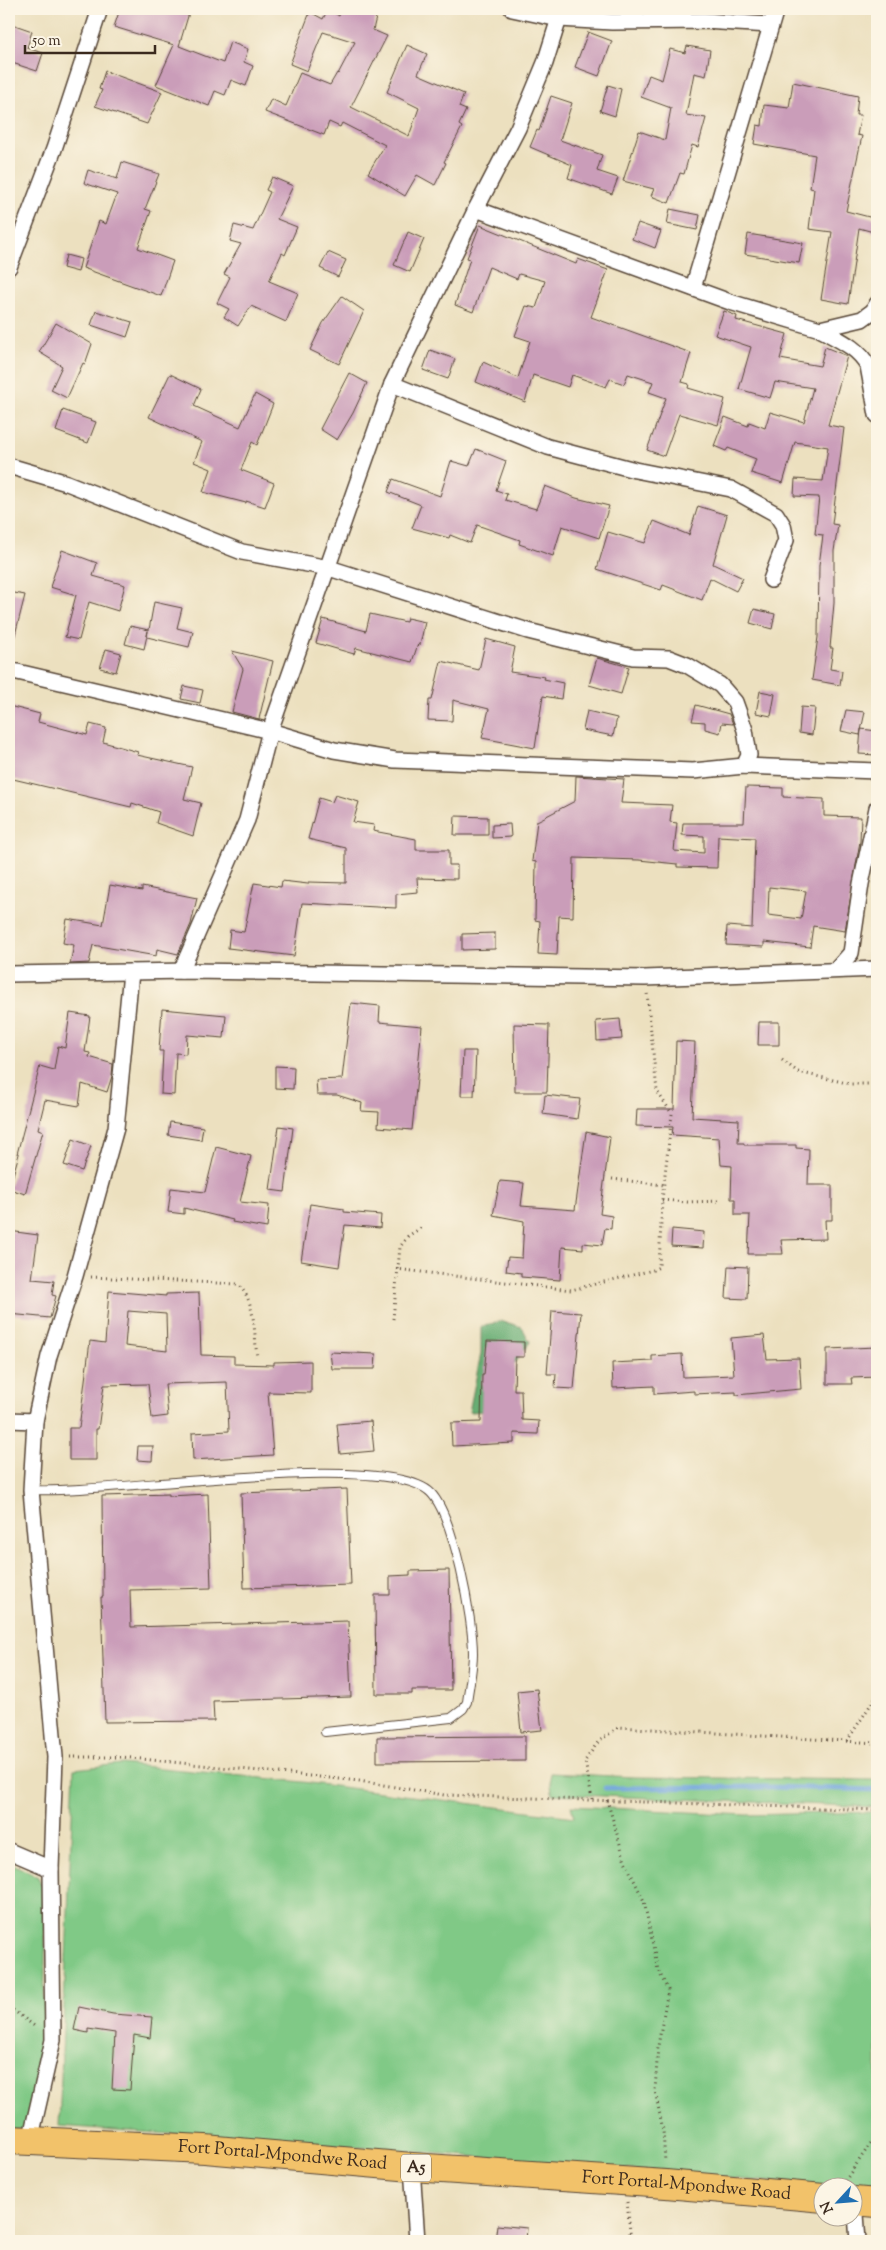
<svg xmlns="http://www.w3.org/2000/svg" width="886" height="2250" font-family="'Sorts Mill Goudy',serif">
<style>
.green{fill:#80c986;stroke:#5e7a52}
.forest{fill:#68ad73;stroke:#526c48}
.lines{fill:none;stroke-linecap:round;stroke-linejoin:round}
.stream{stroke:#6da4db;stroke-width:5}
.building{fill:#ca9db9;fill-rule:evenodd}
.lane-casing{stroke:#564536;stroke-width:10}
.street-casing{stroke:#564536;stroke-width:18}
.highway-casing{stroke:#564536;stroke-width:30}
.path{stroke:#564536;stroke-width:3;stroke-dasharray:1 4;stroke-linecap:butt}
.lane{stroke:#fff;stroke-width:8}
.street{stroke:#fff;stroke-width:15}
.highway{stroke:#f2c26a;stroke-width:28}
.labels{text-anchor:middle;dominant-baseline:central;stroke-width:4.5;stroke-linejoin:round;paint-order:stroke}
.shield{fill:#fcf5e5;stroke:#75675a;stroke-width:1}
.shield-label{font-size:16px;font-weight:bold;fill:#3b2a1e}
.street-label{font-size:18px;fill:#3b2a1e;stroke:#fcf5e5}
</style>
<rect width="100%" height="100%" fill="#fcf5e5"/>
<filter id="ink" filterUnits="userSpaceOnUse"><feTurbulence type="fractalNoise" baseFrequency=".02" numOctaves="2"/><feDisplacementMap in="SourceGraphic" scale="10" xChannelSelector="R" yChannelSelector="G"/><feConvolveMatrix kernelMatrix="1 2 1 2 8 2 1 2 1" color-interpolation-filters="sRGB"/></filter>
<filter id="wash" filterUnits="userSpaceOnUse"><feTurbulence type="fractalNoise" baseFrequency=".0096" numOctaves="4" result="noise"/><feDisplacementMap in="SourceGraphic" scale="20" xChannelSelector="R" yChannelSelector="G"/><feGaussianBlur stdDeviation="1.12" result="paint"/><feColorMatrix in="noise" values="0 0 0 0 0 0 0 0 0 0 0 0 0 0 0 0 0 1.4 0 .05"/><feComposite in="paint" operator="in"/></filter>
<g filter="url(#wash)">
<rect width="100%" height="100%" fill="#ece0bf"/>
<g class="green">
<path d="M121 1764 303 1782 574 1817 571 1806 746 1815 877 1812V2191L397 2150 59 2126 74 1769Z"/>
<path d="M550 1773 634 1777 877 1780V1807L552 1794Z"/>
<path d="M9 1862 38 1877 46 1895 43 2093 38 2118 24 2130 9 2129Z"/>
</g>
<path class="forest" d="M502 1321 522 1327 530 1342 513 1366 512 1410 469 1412 481 1353V1327Z"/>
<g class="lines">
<path class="stream" d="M605 1788 767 1787 877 1790"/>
</g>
<g id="blocks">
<g class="building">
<path d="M120 9H175L189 13 179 46 223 63 230 42 248 49 244 62 253 66 246 86 231 80 225 95 215 91 209 106 156 85 174 45 114 27Z"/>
<path d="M328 9 339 16 341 9H378L373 30 387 36 351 107 409 136 419 108 387 92 407 45 427 54 418 74 464 94 459 107 466 110 459 125 462 127 444 162 446 163 435 185 417 175 405 196 368 173 385 145 342 123 340 127 329 122 324 135 265 112 271 99 286 106 300 73 330 85 337 73 338 74 355 42 323 32 307 71 290 64 310 12 323 19Z"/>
<path d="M9 23 32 31 27 48 43 53 37 71 9 62Z"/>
<path d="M588 32 612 41 599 76 575 67Z"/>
<path d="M687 46 710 50 706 76 694 73 686 115 706 118 698 147 692 145 684 174 680 173 669 203 651 196 654 189 623 181 639 131 665 140 671 108 641 97 649 75 662 80 670 49 685 53Z"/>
<path d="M105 71 162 92 147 124 95 106 102 90 99 89Z"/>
<path d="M793 82 858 96 856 115H861L857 135 862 136 846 211 877 219V233L859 228 848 304 821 299 832 232 809 229 814 189 810 188 815 155 754 144 757 125 762 126 764 105 789 108Z"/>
<path d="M608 85 621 89 615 116 600 111Z"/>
<path d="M551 96 572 103 560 140 602 155 597 171 618 178 612 194 568 178 572 165 530 147 537 130 539 131Z"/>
<path d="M122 162 159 174 145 209 151 211 138 248 173 261 161 296 83 268 99 221 106 224 117 194 84 183 88 170 117 179Z"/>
<path d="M272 177 293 186 277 219 297 227 285 255 282 253 269 281 298 293 286 322 251 306 238 326 224 317 229 309 217 303 230 277 224 274 241 244 230 241 234 225 253 230 270 192 266 190Z"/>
<path d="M670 209 700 215 697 230 667 224Z"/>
<path d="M638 223 661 231 655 248 632 239Z"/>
<path d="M480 225 576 264 578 259 608 270 591 317 691 353 682 382 689 384 688 388 725 399 718 425 679 414 664 456 647 450 666 398 649 392 653 382 628 374 624 384 610 379 606 387 572 375 568 387 533 375 525 402 476 382 483 362 518 378 530 341 515 336 526 306 536 308 545 281 519 274 517 279 489 267 473 312 455 305 470 259 467 258Z"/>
<path d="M408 232 424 239 410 272 394 265Z"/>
<path d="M748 234 803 243 799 263 745 254Z"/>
<path d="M328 252 346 260 338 277 320 268Z"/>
<path d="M66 255 81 259 78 272 63 268Z"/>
<path d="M342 296 364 311 339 364 310 350 323 323Z"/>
<path d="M96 311 132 322 127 337 91 325Z"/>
<path d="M724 311 737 316 736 320 787 334 780 359 820 366 825 347 847 356 828 425 844 428 832 524 838 525 834 551V603L830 648H833L830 669 842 671 840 685 812 680 818 637 819 565 823 535 815 534 819 497 794 496 795 479 823 481 828 447 795 442 783 483 751 473 756 459 728 448 726 451 714 446 725 417 748 426 749 422 765 428 770 412 804 422 813 388 775 382 770 398 739 389 751 347 715 335Z"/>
<path d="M56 323 92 344 85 364 83 363 67 398 51 390 62 366 39 352Z"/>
<path d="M430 350 455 359 448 379 423 370Z"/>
<path d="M349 373 367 383 353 413 337 440 320 429Z"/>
<path d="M170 374 201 389 194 406 240 427 255 394 273 404 257 445 252 442 241 470 274 483 265 507 246 501V503L203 492 211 469 194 462 202 442 149 417Z"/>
<path d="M63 410 96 422 88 443 56 431Z"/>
<path d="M476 449 506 461 496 490 507 494 505 500 536 509 545 486 576 498 609 506 599 538 562 526 553 556 519 544 520 540 477 525 470 543 450 535 449 538 412 528 421 505 388 492 393 479 440 496 451 461 469 466Z"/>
<path d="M698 506 727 515 713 564 743 578 736 591 710 578 702 600 663 585 661 590 597 569 608 532 645 543 654 521 689 535Z"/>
<path d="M62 550 97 563 93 576 125 585 118 611 89 602 79 640 65 637 76 595 50 587Z"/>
<path d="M9 592 25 595 14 639H9Z"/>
<path d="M154 602 182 608 177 628 193 632 189 647 147 637 148 631 144 649 125 644 130 626 149 630Z"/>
<path d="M754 609 775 614 772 629 750 623Z"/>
<path d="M370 614 406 622 407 618 425 622 420 645 418 644 412 662 356 648 354 654 316 643 323 619 366 631Z"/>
<path d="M486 639 515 647 510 672 545 677 544 679 563 683 561 699 543 696 535 748 482 738 489 709 453 700 452 721 428 720 429 700H432L441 661 479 670Z"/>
<path d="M106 649 121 653 116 672 100 668Z"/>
<path d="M232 651 273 661 259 719 232 712 243 669Z"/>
<path d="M597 658 629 667 621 694 589 685Z"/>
<path d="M184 686 203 690 200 703 181 699Z"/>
<path d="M760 691 775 694 771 716 756 713Z"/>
<path d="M696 705 729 714 733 724 722 723 720 733 705 729V722L692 721Z"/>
<path d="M9 706 40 714 38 722 87 735 90 724 106 728 103 742 138 752 137 755 192 767 184 799 201 803 193 836 156 823 159 812 132 803 131 807 9 778Z"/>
<path d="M801 707 815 708 812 735 799 733Z"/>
<path d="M846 710 865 712 860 735 841 731Z"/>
<path d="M587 711 617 718 613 736 583 730Z"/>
<path d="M861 729 877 731 876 755 859 754Z"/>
<path d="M576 776 624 779 621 803 672 805 670 822 677 823 674 851 704 853V836L682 835 683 823H744L746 787 783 788V797L824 799V816L861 817 860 841 845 931 813 926 810 947 764 942V947L726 945 727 926 752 928 755 838 718 836 717 868 677 867V864L639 860 574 858 573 917 559 916 557 955 538 954 540 921 535 920 536 862 532 861 537 821 575 801ZM769 887 806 891 801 919 768 915Z"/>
<path d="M335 795 359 802 353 822 374 825 373 831 416 839V850H449V865H457V879L417 878 418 892 396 894V908L302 903 294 956 228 948 230 930 244 932 254 883 281 887 282 881 308 884V882L346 883V848L308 839 319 798 332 802Z"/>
<path d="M455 816 488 817V835H454Z"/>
<path d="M510 824 511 837 492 838V825Z"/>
<path d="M110 885 142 891V887L197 898 191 924 178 954 157 949 156 956 93 945 89 963 70 964 74 945 63 943 67 919 103 925Z"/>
<path d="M495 933V949L462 950V934Z"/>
<path d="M351 1003 380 1006 379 1022 422 1026 412 1130 378 1127 379 1112 361 1111 362 1103 337 1095H317L316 1080 342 1079Z"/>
<path d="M162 1009 226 1015 224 1038 187 1035 186 1054 176 1053 174 1095 161 1094 163 1051H159Z"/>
<path d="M70 1013 90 1016 85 1052 90 1053 89 1057 113 1064 112 1076 107 1092 82 1084 79 1106 45 1100 38 1129 43 1131 25 1194 9 1189 19 1154H17L40 1066 54 1070 58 1046 65 1048Z"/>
<path d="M620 1019 622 1039 597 1041 596 1021Z"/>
<path d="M759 1022H779V1045H758Z"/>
<path d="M514 1024 549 1025 547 1092H515Z"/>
<path d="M676 1041 695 1042 692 1117 739 1120 738 1143H744V1145H796V1148L809 1149 808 1185H832V1220H825L826 1239 781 1240 783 1254H748L750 1215H735V1199H731L732 1166 721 1165 719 1138 672 1135 673 1127 636 1126 637 1109H674Z"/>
<path d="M463 1051H476L474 1096H461Z"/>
<path d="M275 1066 294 1067 293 1089 275 1088Z"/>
<path d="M545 1095 580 1099 577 1119 543 1114Z"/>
<path d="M170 1122 203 1127 201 1140 168 1135Z"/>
<path d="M279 1126 293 1128 285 1192 270 1190Z"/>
<path d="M586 1132 610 1137 600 1214 612 1216 611 1229 605 1228 602 1245 583 1243V1249L562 1247 560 1280 521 1277V1273L506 1271 508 1257 522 1258 524 1221 493 1215 500 1181 524 1183 521 1206 575 1210Z"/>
<path d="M73 1139 91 1146 82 1171 64 1165Z"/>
<path d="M216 1147 251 1156 240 1202 269 1205 267 1228 232 1222 233 1220 184 1208V1214L168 1212 171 1188 205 1192Z"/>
<path d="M310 1204 344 1209V1212L381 1215 380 1228 345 1225 339 1267 301 1261Z"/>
<path d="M672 1229 704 1232 703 1248 671 1246Z"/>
<path d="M9 1231 38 1235 32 1279 54 1281 52 1295 56 1296 50 1318 9 1314Z"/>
<path d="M728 1266 748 1267 747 1299 726 1298Z"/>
<path d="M109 1291 166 1296V1294L199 1293 201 1355 234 1356V1364L274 1365V1362L311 1361V1393L268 1392 273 1455 193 1460 192 1433 229 1431 227 1382 165 1384 168 1416 152 1418 148 1384 104 1385 98 1429H96V1460H69V1428H79L90 1341 105 1343ZM128 1311 166 1314 167 1351 125 1346Z"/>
<path d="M552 1311 581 1313 574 1389 555 1388 556 1374H547Z"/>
<path d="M764 1335 767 1359 799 1358 801 1389 736 1395V1392L694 1394V1391L654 1394V1386L613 1388 612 1363 652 1361V1356L682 1354 683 1377 734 1375 731 1338Z"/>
<path d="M487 1341 524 1342V1357H515L514 1390H521L522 1420 539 1421 538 1434 514 1433V1443L452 1446 451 1423 481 1422 482 1375H484Z"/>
<path d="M877 1347V1377L851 1378 852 1384H827V1349Z"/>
<path d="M330 1352 376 1354 375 1369H332Z"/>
<path d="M371 1421 374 1451 340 1454 337 1424Z"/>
<path d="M138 1446H153L152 1461 137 1460Z"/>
<path d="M347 1489 351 1585 244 1588 241 1493Z"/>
<path d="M169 1494V1496L208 1494 211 1588 130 1590 131 1627 348 1621 351 1697 213 1701 214 1721 105 1722 101 1597H103L102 1496Z"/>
<path d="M449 1570 451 1690H412V1694H376L375 1595H390V1576L410 1575V1571Z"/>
<path d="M537 1689 542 1730 521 1732 517 1691Z"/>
<path d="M525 1736V1761L377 1762V1737Z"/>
<path d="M79 2007 113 2014 152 2017 150 2038 134 2035 130 2090 112 2089 115 2033 88 2029V2033L74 2030Z"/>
<path d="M497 2225 527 2228 526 2241H495Z"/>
</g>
</g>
</g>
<g filter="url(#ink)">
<use href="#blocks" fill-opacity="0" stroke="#564536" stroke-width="1"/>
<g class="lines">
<defs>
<path id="lane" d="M31 1490C103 1495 388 1449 431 1493 454 1517 473 1620 473 1653 473 1669 469 1686 467 1702L463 1709 451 1718 325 1732"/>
<g id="street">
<path d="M512 9 559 19 612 22 704 21 770 25"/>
<path d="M476 209 730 302 820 329 862 319 873 311 877 304"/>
<path d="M9 267 54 149 100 9"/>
<path d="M693 288 776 9"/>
<path d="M820 329C837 339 858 347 868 366L877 415"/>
<path d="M392 384 548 447 635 470 731 489 776 514 783 525 786 540 771 580"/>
<path d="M9 466 67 483 242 552 329 568 528 631 633 657 669 658 687 665 720 685 735 702 745 730 749 755 744 766"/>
<path d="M9 670 270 731 334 750 395 760 693 771 744 766 877 771"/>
<path d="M836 970 851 953 861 884 877 808"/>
<path d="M181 971 247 820 270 731 392 384 476 209 518 128 545 63 562 9"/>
<path d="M9 974 189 971 645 978 877 969"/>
<path d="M9 1420 35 1421"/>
<path d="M9 1851 51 1869"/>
<path d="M30 2141 53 2040 51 1869 55 1757 31 1490 35 1421 49 1356 75 1276 116 1128 131 972"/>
<path d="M412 2167 417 2241"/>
<path d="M855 2201 858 2241"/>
</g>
<g id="highway">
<path id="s1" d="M9 2140 205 2149 412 2167 666 2184 824 2198"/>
<path d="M854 2201 877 2203"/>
</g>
</defs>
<use href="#lane" class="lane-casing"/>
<use href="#street" class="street-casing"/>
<use href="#highway" class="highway-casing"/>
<g class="path">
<path d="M782 1060 798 1072 851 1084H877"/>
<path d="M612 1179 664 1185"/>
<path d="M662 1200 687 1202 721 1201"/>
<path d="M396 1269 571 1290 653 1270 659 1267 662 1200 672 1114 657 1091 647 993"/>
<path d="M91 1277 237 1284C256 1298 254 1335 257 1357"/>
<path d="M393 1319 400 1247 408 1236 424 1226"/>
<path d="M847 1741 877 1695"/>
<path d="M70 1757H122L359 1781 444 1795 877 1810"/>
<path d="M592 1799 585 1761 598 1742 619 1727 877 1743"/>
<path d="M607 1800 625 1861 644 1901 658 1970 668 1990 658 2046 655 2091 663 2130 665 2162"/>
<path d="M9 2007 37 2028"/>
<path d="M845 2181 877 2134"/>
<path d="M627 2202 631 2241"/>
</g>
<use href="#lane" class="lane"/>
<use href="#street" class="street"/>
<use href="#highway" class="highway"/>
</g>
</g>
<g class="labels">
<rect class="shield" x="401" y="2154.5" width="30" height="27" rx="4"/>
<g class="shield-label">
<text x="416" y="2168">A5</text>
</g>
<g class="street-label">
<text stroke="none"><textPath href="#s1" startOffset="274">Fort Portal-Mpondwe Road</textPath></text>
<text stroke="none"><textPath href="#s1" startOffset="679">Fort Portal-Mpondwe Road</textPath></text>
</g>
</g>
<rect width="886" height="2250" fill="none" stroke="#fcf5e5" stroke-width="30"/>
<g transform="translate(838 2202) rotate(244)"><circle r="24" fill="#fcf5e5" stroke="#afa495"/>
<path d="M0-4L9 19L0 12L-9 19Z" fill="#1f6fb2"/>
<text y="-8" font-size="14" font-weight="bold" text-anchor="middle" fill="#3b2a1e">N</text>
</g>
<path d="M25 45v8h130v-8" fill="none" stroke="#3b2a1e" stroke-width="2.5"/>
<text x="32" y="45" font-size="15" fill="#3b2a1e" stroke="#fcf5e5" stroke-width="4" paint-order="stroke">50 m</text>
</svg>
